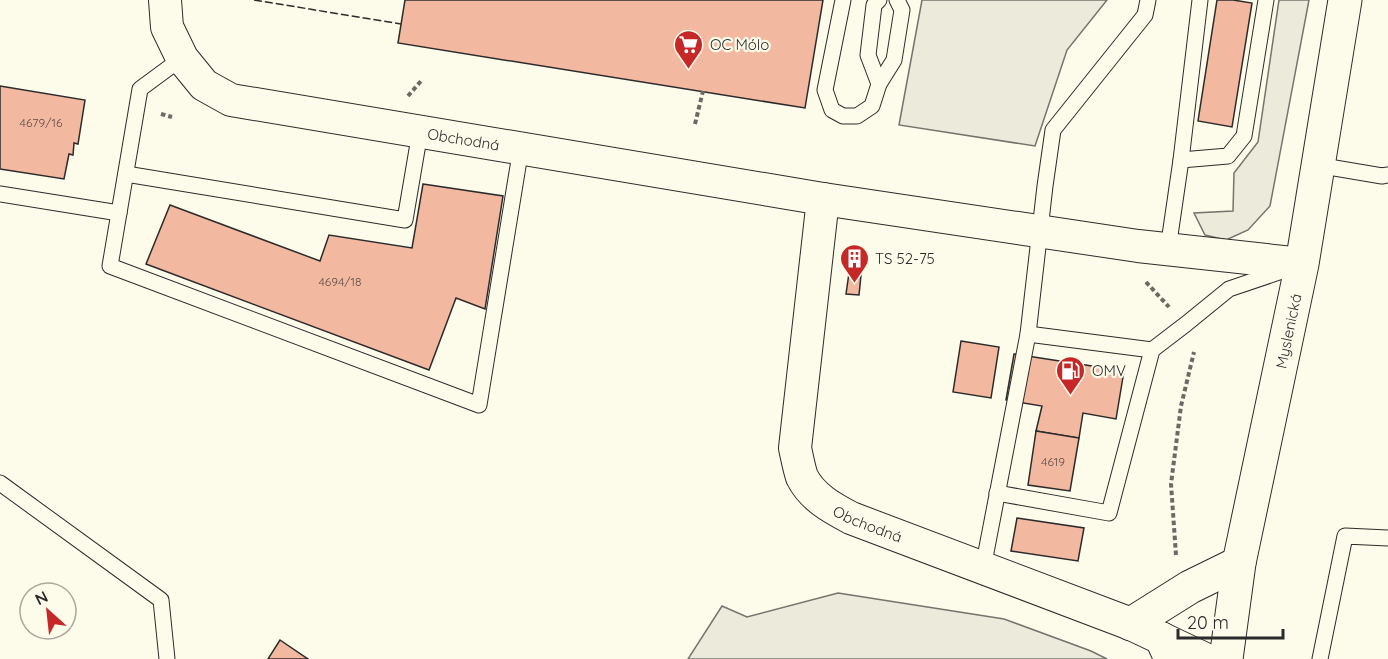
<svg xmlns="http://www.w3.org/2000/svg" width="1388" height="659" font-family="Quicksand,sans-serif">
<style>
.green{fill:#ecebdb;stroke:#74746e;stroke-width:1.5}
.parking{fill:#eceadb;stroke:#74746e;stroke-width:1.5}
.building{fill:#f2b8a0;stroke:#2b2b2b;stroke-width:1.5}
.lines{fill:none;stroke-linecap:round;stroke-linejoin:round}
.lane-casing{stroke:#2b2b2b;stroke-width:17}
.street-casing{stroke:#2b2b2b;stroke-width:34}
.secondary-casing{stroke:#2b2b2b;stroke-width:35}
.path{stroke:#6a6964;stroke-width:4;stroke-dasharray:4.5 3;stroke-linecap:butt}
.lane{stroke:#fdfbea;stroke-width:15}
.street{stroke:#fdfbea;stroke-width:32}
.secondary{stroke:#fdfbea;stroke-width:33}
.fence{stroke:#2b2b2b;stroke-width:1.5;stroke-dasharray:8 3;stroke-linecap:butt}
.labels{text-anchor:middle;dominant-baseline:central;stroke-width:4.5;stroke-linejoin:round;paint-order:stroke}
.number-label{font-size:12px;fill:#5d4e48}
.poi-label{font-size:15px;fill:#2b2b2b;stroke:#fdfbea;text-anchor:start}
.street-label{font-size:15px;fill:#2b2b2b;stroke:#fdfbea}
</style>
<rect width="100%" height="100%" fill="#fdfbea"/>
<path class="green" d="M1279 0H1309L1270 206 1248 230 1226 240 1205 235 1194 213 1233 211 1234 173 1258 142Z"/>
<g class="parking">
<path d="M922 0H1107L1067 50 1035 146 899 125Z"/>
<path d="M838 593 1004 619 1091 651 1107 659H688L722 606 747 617Z"/>
</g>
<g class="building">
<path d="M405 0H823L805 108 398 43Z"/>
<path d="M1217 0H1233L1252 3 1232 127 1198 121Z"/>
<path d="M0 86 85 100 78 144 74 143 73 155 69 154 64 179 0 169Z"/>
<path d="M423 184 503 196 485 309 456 298 429 370 146 264 170 205 320 261 329 235 412 248Z"/>
<path d="M849 273 861 275 859 295 846 294Z"/>
<path d="M961 341 999 347 991 398 953 392Z"/>
<path d="M1014 354 1124 371 1116 419 1083 413 1079 438 1036 431 1042 406 1006 400Z"/>
<path d="M1036 431 1079 438 1070 491 1028 485Z"/>
<path d="M1017 518 1084 528 1078 561 1011 551Z"/>
<path d="M280 640 308 659H268Z"/>
</g>
<g class="lines">
<defs>
<g id="lane">
<path d="M843 0 825 90 832 110 843 116H857L872 106 879 84 894 60 902 10 897 0"/>
<path d="M182 58 140 89 110 266 479 405 521 148"/>
<path d="M879 84 868 55 874 5 879 0"/>
<path d="M1181 160 1228 156 1244 136 1266 0"/>
<path d="M1317 165 1382 176 1388 175"/>
<path d="M126 174 405 220 420 132"/>
<path d="M0 194 119 213"/>
<path d="M1168 249 1181 160 1200 0"/>
<path d="M1028 334 1152 350"/>
<path d="M0 483 161 600 167 659"/>
<path d="M997 493 1109 513 1152 350 1186 324 1229 289 1285 270"/>
<path d="M983 568 1028 334 1045 186 1053 130 1145 15 1148 0"/>
<path d="M1320 659 1345 536 1388 538"/>
</g>
<g id="street">
<path id="s1" d="M165 0 167 27 182 58 204 85 231 100 823 199 1138 246 1302 264"/>
<path id="s2" d="M823 199 795 448C797 457 799 468 802 477 812 497 832 508 851 518L1131 624 1205 659"/>
</g>
<g id="secondary">
<path d="M1131 624 1190 587 1239 563"/>
<path d="M1162 639 1171 659"/>
<path id="s3" d="M1226 659 1239 563 1302 264 1345 0"/>
</g>
</defs>
<use href="#lane" class="lane-casing"/>
<use href="#street" class="street-casing"/>
<use href="#secondary" class="secondary-casing"/>
<g class="path">
<path d="M408 96 421 81"/>
<path d="M161 114 172 117"/>
<path d="M695 124 703 91"/>
<path d="M1146 282 1169 307"/>
<path d="M1176 555 1171 484 1181 406 1194 352"/>
</g>
<use href="#lane" class="lane"/>
<use href="#street" class="street"/>
<use href="#secondary" class="secondary"/>
<path class="fence" d="M254 0 401 24"/>
</g>
<defs>
<symbol id="supermarket-pin" viewBox="-11 -11 22 30"><path d="M0 17L-7.5 6A9.5 9.5 0 1 1 7.5 6Z" fill="#c62828" stroke="#fdfbea"/><path d="M-6-5.5h2.5l.6 2H6L4.5 2H-2.5L-4.4-4H-6ZM-1.5 3.2a1.3 1.3 0 1 0 .1 0ZM3 3.2a1.3 1.3 0 1 0 .1 0Z" fill="#fff"/></symbol>
<symbol id="building-pin" viewBox="-11 -11 22 30"><path d="M0 17L-7.5 6A9.5 9.5 0 1 1 7.5 6Z" fill="#c62828" stroke="#fdfbea"/><path d="M-4-6H4V6H1V3H-1V6H-4ZM-2.5-4.3h1.7v1.8h-1.7ZM.8-4.3h1.7v1.8H.8ZM-2.5-1h1.7V.8h-1.7ZM.8-1h1.7V.8H.8Z" fill="#fff"/></symbol>
<symbol id="fuel-pin" viewBox="-11 -11 22 30"><path d="M0 17L-7.5 6A9.5 9.5 0 1 1 7.5 6Z" fill="#c62828" stroke="#fdfbea"/><path d="M-5.5-6h7V0h2V4h1.3V-2.5L3-4.5l.8-.8L6-3V5H2.5V1h-1V6h-7ZM-4.2-4.7v3.2H.2V-4.7Z" fill="#fff"/></symbol>
</defs>
<g fill-rule="evenodd">
<use href="#supermarket-pin" x="672" y="28" width="33" height="45"/>
<use href="#building-pin" x="838" y="242" width="33" height="45"/>
<use href="#fuel-pin" x="1054" y="354" width="33" height="45"/>
</g>
<g class="labels">
<g class="number-label">
<text x="41" y="122">4679/16</text>
<text x="340" y="281">4694/18</text>
<text x="1053" y="461">4619</text>
</g>
<g class="poi-label">
<text x="710" y="44">OC Mólo</text>
<text x="875" y="258">TS 52-75</text>
<text x="1092" y="370">OMV</text>
</g>
<g class="street-label">
<text stroke="none"><textPath href="#s1" startOffset="363">Obchodná</textPath></text>
<text stroke="none"><textPath href="#s3" startOffset="334">Myslenická</textPath></text>
<text stroke="none"><textPath href="#s2" startOffset="363">Obchodná</textPath></text>
</g>
</g>
<g transform="translate(48 611) rotate(333)"><circle r="28" fill="#fdfbea" stroke="#a9a89e" stroke-width="1.5"/>
<path d="M0-4.5L10 22L0 15L-10 22Z" fill="#c62828"/>
<text y="-9" font-size="16" font-weight="bold" text-anchor="middle" fill="#2b2b2b">N</text>
</g>
<path d="M1178 629v9h105v-9" fill="none" stroke="#2b2b2b" stroke-width="3"/>
<text x="1187" y="629" font-size="18" fill="#2b2b2b" stroke="#fdfbea" stroke-width="4.5" paint-order="stroke">20 m</text>
</svg>
